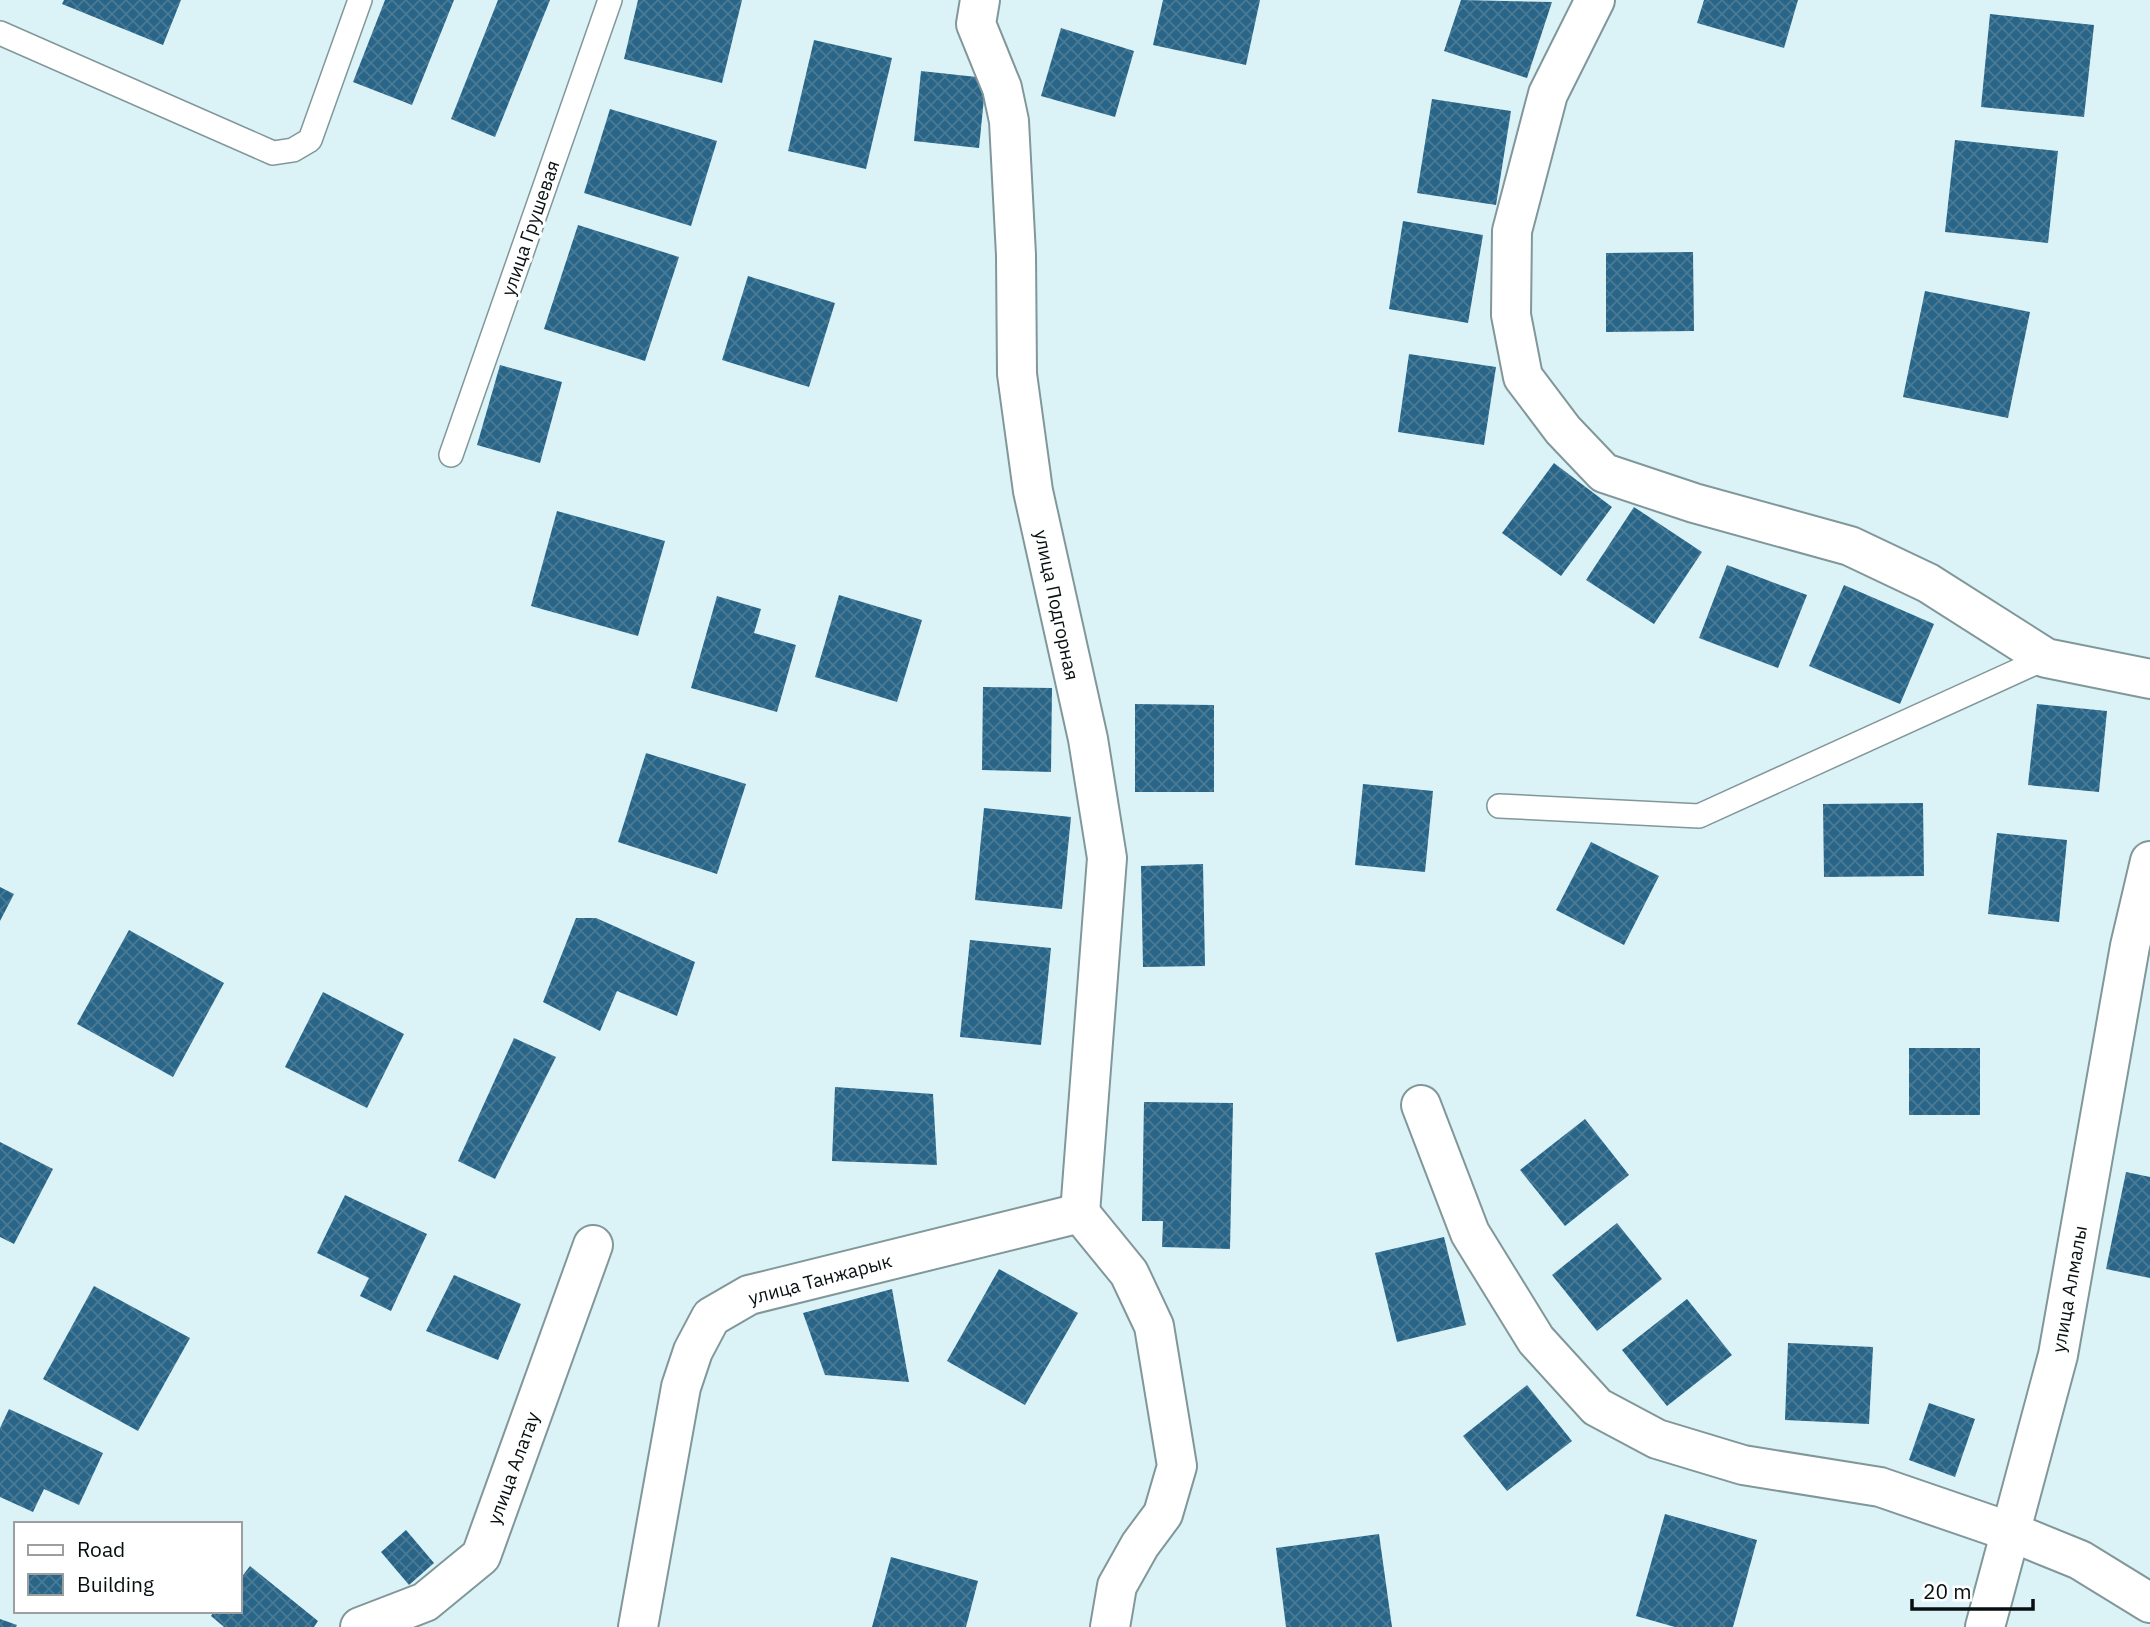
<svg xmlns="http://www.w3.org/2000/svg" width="2150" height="1627" font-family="'IBM Plex Sans',sans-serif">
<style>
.building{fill:url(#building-cross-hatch)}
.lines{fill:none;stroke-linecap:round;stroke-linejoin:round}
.service-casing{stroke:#81979a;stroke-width:26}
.minor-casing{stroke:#81979a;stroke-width:42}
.service{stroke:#fff;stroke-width:23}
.minor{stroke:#fff;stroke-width:38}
.labels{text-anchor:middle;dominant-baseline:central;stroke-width:6;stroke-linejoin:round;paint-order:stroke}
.street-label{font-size:19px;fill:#070f10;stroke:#fff}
</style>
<defs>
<pattern id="building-cross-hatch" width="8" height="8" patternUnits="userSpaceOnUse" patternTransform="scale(1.75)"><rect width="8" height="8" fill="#286588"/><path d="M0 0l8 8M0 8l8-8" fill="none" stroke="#4b7a94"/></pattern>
</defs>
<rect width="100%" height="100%" fill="#dbf3f7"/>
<g class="building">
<path d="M64 0H181L163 45 62 4Z"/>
<path d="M385 0H454L412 105 353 82Z"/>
<path d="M498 0H550L495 137 451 119Z"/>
<path d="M638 0H742L722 83 624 59Z"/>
<path d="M1163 0H1260L1246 65 1153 45Z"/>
<path d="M1461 0 1552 2 1527 78 1444 51Z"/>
<path d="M1704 0H1798L1784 48 1697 23Z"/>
<path d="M1990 14 2094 25 2084 117 1981 107Z"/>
<path d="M1061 28 1134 51 1115 117 1041 96Z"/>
<path d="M814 40 892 58 866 169 788 151Z"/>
<path d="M921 71 986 78 979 148 914 141Z"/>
<path d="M1432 99 1511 111 1496 205 1417 193Z"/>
<path d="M610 109 717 141 691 226 584 193Z"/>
<path d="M1955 140 2058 151 2048 243 1945 232Z"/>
<path d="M1403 221 1483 235 1468 323 1389 309Z"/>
<path d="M578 225 679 257 645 361 544 329Z"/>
<path d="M1693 252 1694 331 1606 332V253Z"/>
<path d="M748 276 835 303 809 387 722 360Z"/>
<path d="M1925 291 2030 312 2008 418 1903 397Z"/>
<path d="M1409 354 1496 367 1484 445 1398 432Z"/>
<path d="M500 365 562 382 540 463 477 445Z"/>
<path d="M1554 463 1612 507 1561 576 1502 533Z"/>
<path d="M1634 507 1702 552 1654 624 1586 580Z"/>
<path d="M557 511 665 541 638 636 531 606Z"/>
<path d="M1727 565 1807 595 1778 668 1699 638Z"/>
<path d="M1844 585 1934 624 1900 704 1809 666Z"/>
<path d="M839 595 922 620 897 702 815 677Z"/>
<path d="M717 596 761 609 754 633 796 645 777 712 691 688Z"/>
<path d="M983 687 1052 688 1051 772 982 770Z"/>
<path d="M1135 704 1214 705V792H1135Z"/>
<path d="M2037 704 2107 711 2099 792 2028 785Z"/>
<path d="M646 753 746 784 717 874 618 842Z"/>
<path d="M1363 784 1433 791 1425 872 1355 865Z"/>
<path d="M1923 803 1924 876 1824 877 1823 804Z"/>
<path d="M984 808 1071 817 1062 909 975 900Z"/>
<path d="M1997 833 2067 840 2059 922 1988 914Z"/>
<path d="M1591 842 1659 876 1624 945 1556 910Z"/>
<path d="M1203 864 1205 966 1143 967 1141 866Z"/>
<path d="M0 887 14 894 0 921Z"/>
<path d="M576 918H596L695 962 677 1016 617 991 600 1031 543 1002Z"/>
<path d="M129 930 224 983 173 1077 77 1024Z"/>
<path d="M970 940 1051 948 1041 1045 960 1037Z"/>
<path d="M323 992 404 1034 367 1108 285 1067Z"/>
<path d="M514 1038 556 1057 495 1179 458 1161Z"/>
<rect x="1909" y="1048" width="71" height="67"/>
<path d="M835 1087 933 1094 937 1165 832 1161Z"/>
<path d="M1144 1102 1233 1103 1230 1249 1162 1247 1163 1221H1142Z"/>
<path d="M1585 1119 1629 1175 1565 1226 1520 1170Z"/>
<path d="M0 1142 53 1169 14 1244 0 1237Z"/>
<path d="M2126 1172 2150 1177V1278L2106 1269Z"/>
<path d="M345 1195 427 1234 391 1311 360 1296 369 1278 317 1253Z"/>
<path d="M1617 1223 1662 1279 1597 1331 1552 1275Z"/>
<path d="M1444 1237 1466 1325 1397 1342 1375 1253Z"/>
<path d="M999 1269 1078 1313 1025 1405 947 1361Z"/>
<path d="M454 1275 521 1304 498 1360 426 1331Z"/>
<path d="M94 1286 190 1338 138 1431 43 1379Z"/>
<path d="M892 1289 909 1382 825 1375 803 1313Z"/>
<path d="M1687 1299 1732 1355 1667 1406 1622 1350Z"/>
<path d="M1788 1343 1873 1347 1869 1424 1785 1420Z"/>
<path d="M1527 1385 1572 1441 1507 1491 1463 1436Z"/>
<path d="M1929 1403 1975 1419 1955 1477 1909 1460Z"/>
<path d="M9 1409 103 1453 79 1505 44 1489 33 1512 0 1497V1428Z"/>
<path d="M1665 1514 1757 1540 1733 1627H1675L1636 1616Z"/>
<path d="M406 1530 434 1563 409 1585 381 1552Z"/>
<path d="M1379 1534 1392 1627H1286L1276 1548Z"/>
<path d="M891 1557 978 1581 966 1627H872Z"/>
<path d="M250 1566 318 1621 314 1627H224L211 1616 214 1611H240V1579Z"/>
<path d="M0 1619 17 1625 16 1627H0Z"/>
</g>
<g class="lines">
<defs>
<g id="service">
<path d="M0 33 273 153 293 150 310 140 360 0"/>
<path d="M451 455 610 0"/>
<path d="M1499 806 1699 816 2046 658"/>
</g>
<g id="minor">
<path d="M980 0 976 24 1002 88 1009 121 1016 255 1017 374 1033 491 1088 739 1107 858 1080 1213"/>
<path d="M1595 0 1548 94 1512 231 1511 315 1523 377 1563 430 1604 473 1694 503 1850 546 1928 583 2046 658 2150 679"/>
<path d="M1421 1105 1470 1233 1536 1340 1597 1407 1657 1439 1743 1465 1880 1487 2011 1532 2080 1560 2150 1603"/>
<path d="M1080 1213 1129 1273 1154 1326 1177 1466 1163 1514 1140 1545 1117 1586 1110 1627"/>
<path d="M360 1627 425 1602 481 1556 593 1245"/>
<path d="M638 1627 681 1387 693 1351 711 1317 749 1295 1080 1213"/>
<path d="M1985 1627 2058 1355 2130 946 2150 861"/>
</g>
</defs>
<use href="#service" class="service-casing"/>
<use href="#minor" class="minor-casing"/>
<use href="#service" class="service"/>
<use href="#minor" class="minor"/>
</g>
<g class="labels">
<g class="street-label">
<text transform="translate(530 228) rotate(-71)">улица Грушевая</text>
<text transform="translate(1057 605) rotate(78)">улица Подгорная</text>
<text transform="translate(820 1279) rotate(-15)">улица Танжарык</text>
<text transform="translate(2069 1289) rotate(-80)">улица Алмалы</text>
<text transform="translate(513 1468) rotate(-70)">улица Алатау</text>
</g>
</g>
<rect x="14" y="1522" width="228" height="91" fill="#ffffff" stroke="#9c9f9f" stroke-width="2"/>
<rect x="28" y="1545" width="35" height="10" fill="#ffffff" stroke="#9c9f9f" stroke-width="2"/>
<text x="77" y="1557" font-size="21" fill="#070f10">Road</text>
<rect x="28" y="1574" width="35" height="21" fill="url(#building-cross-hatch)" stroke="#9c9f9f" stroke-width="2"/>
<text x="77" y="1592" font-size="21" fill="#070f10">Building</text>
<path d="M1912 1599v10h121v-10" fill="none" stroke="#070f10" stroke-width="3.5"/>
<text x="1923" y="1599" font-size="21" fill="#070f10" stroke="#ffffff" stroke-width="5" paint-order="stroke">20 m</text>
</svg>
